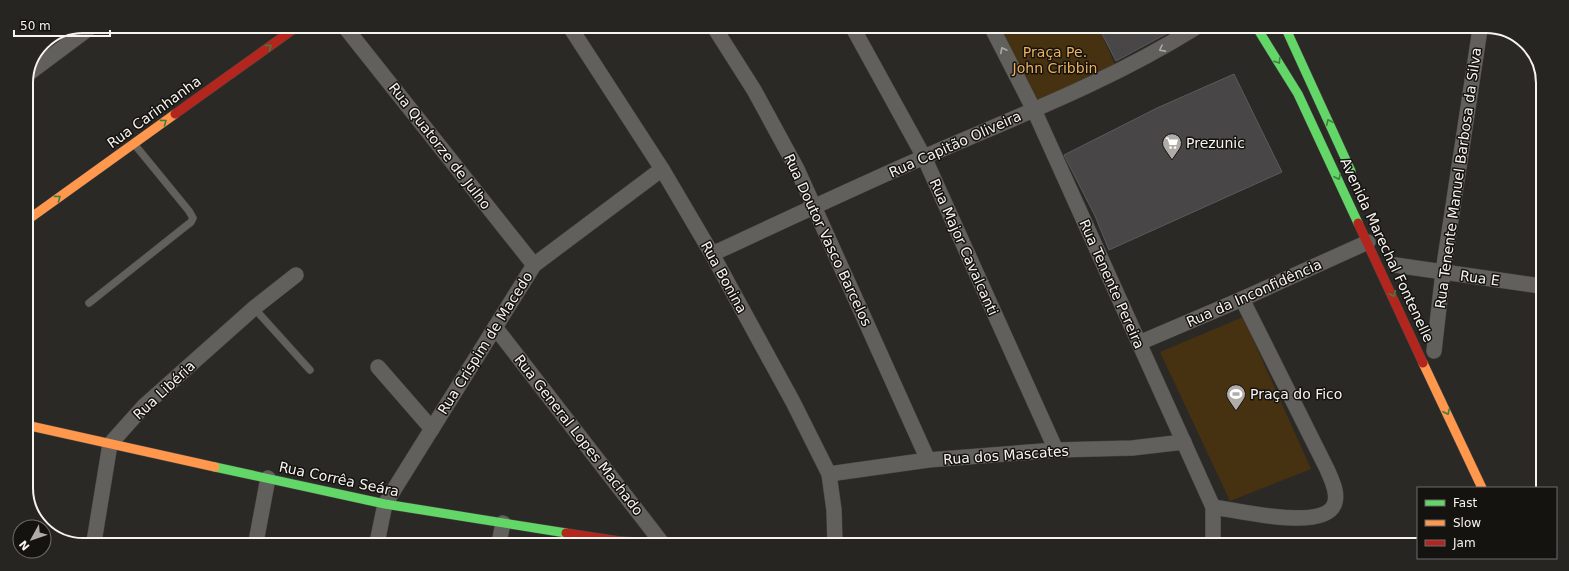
<svg xmlns="http://www.w3.org/2000/svg" width="1569" height="571" font-family="'DejaVu Sans',sans-serif">
<style>
.green{fill:#463111}
.building{fill:#484647;stroke:#5b5a5a}
.lines{fill:none;stroke-linecap:round;stroke-linejoin:round}
.lane-casing{stroke:#494745;stroke-width:8}
.street-casing{stroke:#494745;stroke-width:16}
.fast-casing{stroke:#494745;stroke-width:10}
.slow-casing{stroke:#494745;stroke-width:10}
.jam-casing{stroke:#494745;stroke-width:10}
.lane{stroke:#62605d;stroke-width:7}
.street{stroke:#62605d;stroke-width:15}
.fast{stroke:#63d668;stroke-width:9}
.slow{stroke:#ff974d;stroke-width:9}
.jam{stroke:#b3261e;stroke-width:9}
.oneway{stroke:#407e40}
.oneway2{stroke:#acaaa6}
.labels{text-anchor:middle;dominant-baseline:central;stroke-width:3;stroke-linejoin:round;paint-order:stroke}
.park-label{font-size:14px;fill:#efb159;stroke:#151310}
.street-label{font-size:14px;fill:#f7f4f0;stroke:#151310}
.poi-label{font-size:14px;fill:#f7f4f0;stroke:#151310;text-anchor:start}
.rim{fill:none;stroke:#f7f4f0;stroke-width:2}
</style>
<rect width="100%" height="100%" fill="#2b2926"/>
<g class="green">
<path d="M998 28H1099L1115 65 1040 103Z"/>
<path d="M1243 317 1311 469 1230 501 1160 352Z"/>
</g>
<g class="building">
<path d="M1099 28H1177L1116 61Z"/>
<path d="M1234 74 1282 172 1109 250 1095 216 1064 155 1157 108Z"/>
</g>
<g class="lines">
<defs>
<g id="lane">
<path d="M89 303 191 222 193 218 189 211 135 145"/>
<path d="M254 308 310 370"/>
</g>
<g id="street">
<path d="M345 27 534 265"/>
<path d="M570 27 662 169 712 254 793 402 829 474 834 510 835 544"/>
<path d="M714 27 754 90 797 169 928 460"/>
<path d="M853 28 924 157 1056 450"/>
<path d="M992 28 1034 110 1213 507V544"/>
<path d="M29 73 92 26"/>
<path d="M712 254C790 218 868 181 947 147 1031 111 1117 77 1195 28"/>
<path d="M1395 265 1541 286"/>
<path d="M495 327 662 543"/>
<path d="M1139 343 1242 299 1368 242"/>
<path d="M1434 351 1443 272 1480 29"/>
<path d="M378 367 432 429"/>
<path d="M829 474 928 460 1056 450 1132 448 1184 442"/>
<path d="M1213 507C1236 510 1328 533 1335 502 1338 491 1331 479 1327 469L1242 299"/>
<path d="M94 542 110 444 144 406 254 308 296 275"/>
<path d="M256 542 268 478"/>
<path d="M377 543 385 504 534 265 662 169"/>
<path d="M499 543 503 523"/>
</g>
<g id="fast">
<path d="M1257 28 1298 94 1358 223"/>
<path d="M1286 29 1351 171"/>
<path d="M215 467 385 504 566 533"/>
</g>
<g id="slow">
<path d="M26 221 175 114"/>
<path d="M1423 363 1482 488"/>
<path d="M26 425 215 467"/>
</g>
<g id="jam">
<path d="M175 114 298 26"/>
<path d="M1358 223 1423 363"/>
<path d="M566 533 618 541 648 543"/>
</g>
</defs>
<use href="#lane" class="lane-casing"/>
<use href="#street" class="street-casing"/>
<use href="#fast" class="fast-casing"/>
<use href="#slow" class="slow-casing"/>
<use href="#jam" class="jam-casing"/>
<use href="#lane" class="lane"/>
<use href="#street" class="street"/>
<use href="#fast" class="fast"/>
<use href="#slow" class="slow"/>
<use href="#jam" class="jam"/>
</g>
<defs><path id="oneway-chevron" d="M-2-3.5L2.5 0L-2 3.5" fill="none" stroke-width="1.6" stroke-linecap="round" stroke-linejoin="round"/></defs>
<g class="oneway">
<use href="#oneway-chevron" transform="translate(269 47) rotate(-36)"/>
<use href="#oneway-chevron" transform="translate(1278 61) rotate(58)"/>
<use href="#oneway-chevron" transform="translate(164 122) rotate(-36)"/>
<use href="#oneway-chevron" transform="translate(1329 122) rotate(-115)"/>
<use href="#oneway-chevron" transform="translate(1338 177) rotate(65)"/>
<use href="#oneway-chevron" transform="translate(58 198) rotate(-36)"/>
<use href="#oneway-chevron" transform="translate(1393 294) rotate(65)"/>
<use href="#oneway-chevron" transform="translate(1447 412) rotate(65)"/>
</g>
<g class="oneway2">
<use href="#oneway-chevron" transform="translate(1162 49) rotate(152)"/>
<use href="#oneway-chevron" transform="translate(1003 50) rotate(-117)"/>
</g>
<defs>
<symbol id="supermarket-pin" viewBox="-11 -11 22 30"><path d="M0 17L-7.5 6A9.5 9.5 0 1 1 7.5 6Z" fill="#b0ada9" stroke="#151310"/><path d="M-6-5.5h2.5l.6 2H6L4.5 2H-2.5L-4.4-4H-6ZM-1.5 3.2a1.3 1.3 0 1 0 .1 0ZM3 3.2a1.3 1.3 0 1 0 .1 0Z" fill="#fff"/></symbol>
<symbol id="stadium-pin" viewBox="-11 -11 22 30"><path d="M0 17L-7.5 6A9.5 9.5 0 1 1 7.5 6Z" fill="#b0ada9" stroke="#151310"/><path d="M0-5a6.5 5 0 1 0 0 10a6.5 5 0 1 0 0-10ZM-3.5-1.8h7v3.6h-7Z" fill="#fff"/></symbol>
</defs>
<g fill-rule="evenodd">
<use href="#supermarket-pin" x="1161" y="132" width="22" height="30"/>
<use href="#stadium-pin" x="1225" y="383" width="22" height="30"/>
</g>
<g class="labels">
<g class="park-label">
<text x="1055" y="52">Praça Pe.<tspan x="1055" dy="16">John Cribbin</tspan></text>
</g>
<g class="street-label">
<text transform="translate(154 112) rotate(-36)">Rua Carinhanha</text>
<text transform="translate(955 144) rotate(-24)">Rua Capitão Oliveira</text>
<text transform="translate(440 146) rotate(52)">Rua Quatorze de Julho</text>
<text transform="translate(1458 178) rotate(-82)">Rua Tenente Manuel Barbosa da Silva</text>
<text transform="translate(828 240) rotate(65)">Rua Doutor Vasco Barcelos</text>
<text transform="translate(964 247) rotate(66)">Rua Major Cavalcanti</text>
<text transform="translate(1387 250) rotate(65)">Avenida Marechal Fontenelle</text>
<text transform="translate(724 277) rotate(61)">Rua Bonina</text>
<text transform="translate(1480 278) rotate(8)">Rua E</text>
<text transform="translate(1112 284) rotate(66)">Rua Tenente Pereira</text>
<text transform="translate(1254 293) rotate(-24)">Rua da Inconfidência</text>
<text transform="translate(485 343) rotate(-58)">Rua Crispim de Macedo</text>
<text transform="translate(164 390) rotate(-43)">Rua Libéria</text>
<text transform="translate(579 435) rotate(52)">Rua General Lopes Machado</text>
<text transform="translate(1006 455) rotate(-4)">Rua dos Mascates</text>
<text transform="translate(339 479) rotate(12)">Rua Corrêa Seára</text>
</g>
<g class="poi-label">
<text x="1186" y="143">Prezunic</text>
<text x="1250" y="394">Praça do Fico</text>
</g>
</g>
<path d="M0 0H1569V571H0ZM83 33H1486A50 50 0 0 1 1536 83V488A50 50 0 0 1 1486 538H83A50 50 0 0 1 33 488V83A50 50 0 0 1 83 33Z" fill="#272522" fill-rule="evenodd"/>
<path class="rim" d="M83 33H1486A50 50 0 0 1 1536 83V488A50 50 0 0 1 1486 538H83A50 50 0 0 1 33 488V83A50 50 0 0 1 83 33Z"/>
<rect x="1417" y="487" width="140" height="72" fill="#151310" stroke="#6f6d6a"/>
<rect x="1425" y="500" width="20" height="6" fill="#63d668" stroke="#6f6d6a"/>
<text x="1453" y="507" font-size="12" fill="#f7f4f0">Fast</text>
<rect x="1425" y="520" width="20" height="6" fill="#ff974d" stroke="#6f6d6a"/>
<text x="1453" y="527" font-size="12" fill="#f7f4f0">Slow</text>
<rect x="1425" y="540" width="20" height="6" fill="#b3261e" stroke="#6f6d6a"/>
<text x="1453" y="547" font-size="12" fill="#f7f4f0">Jam</text>
<g transform="translate(32 539) rotate(230)"><circle r="19" fill="#151310" stroke="#6f6d6a"/>
<path d="M0-3L7 15L0 10L-7 15Z" fill="#b0ada9"/>
<text y="-6" font-size="11" font-weight="bold" text-anchor="middle" fill="#f7f4f0">N</text>
</g>
<path d="M14 30v6h96v-6" fill="none" stroke="#f7f4f0" stroke-width="2"/>
<text x="20" y="30" font-size="12" fill="#f7f4f0" stroke="#151310" stroke-width="3" paint-order="stroke">50 m</text>
</svg>
